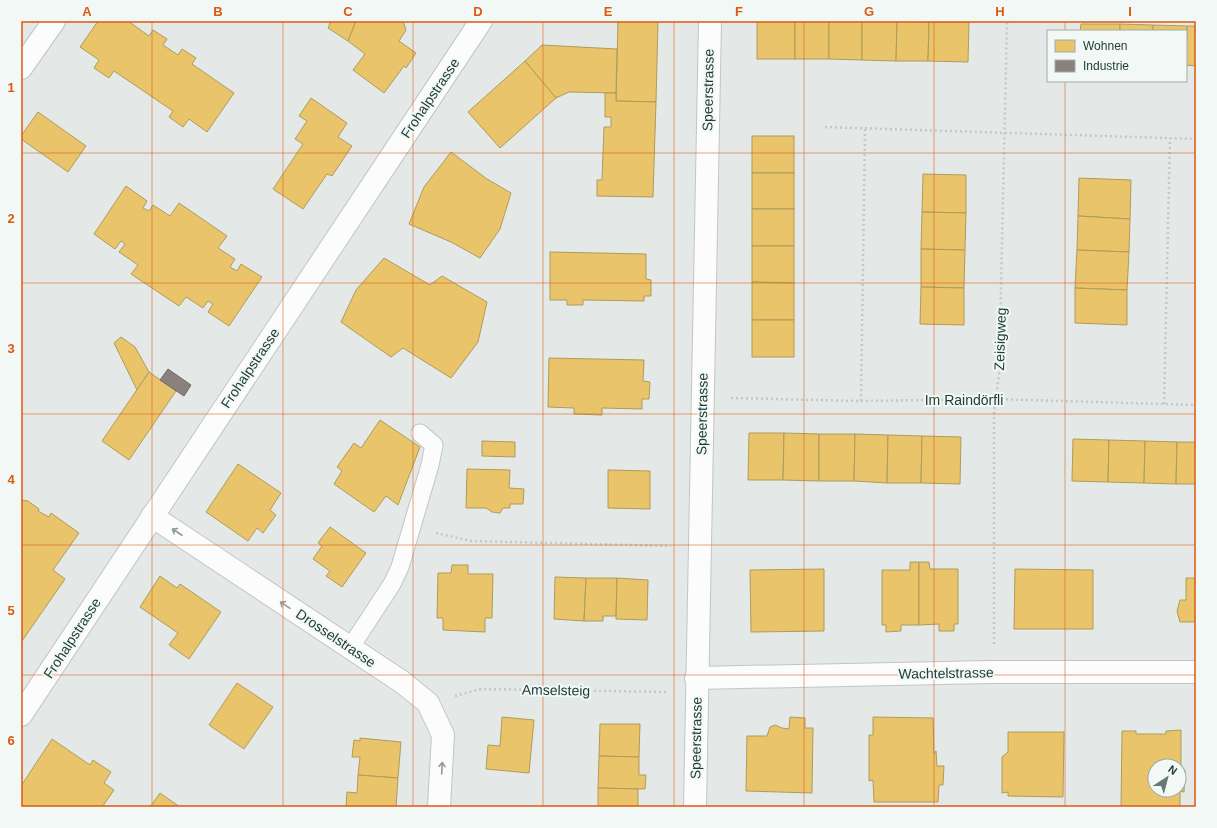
<svg xmlns="http://www.w3.org/2000/svg" width="1217" height="828" font-family="Arial,sans-serif">
<style>
.homes{fill:#e9c46a;stroke:#ad9c5b;fill-rule:evenodd}
.industry{fill:#8a817c;stroke:#6a6d67}
.lines{fill:none;stroke-linecap:round;stroke-linejoin:round}
.service-casing{stroke:#c1c6c4;stroke-width:19}
.minor-casing{stroke:#c1c6c4;stroke-width:24}
.path{stroke:#c1c9c7;stroke-width:2.5;stroke-dasharray:2 3;stroke-linecap:butt}
.service{stroke:#fbfcfb;stroke-width:17}
.minor{stroke:#fbfcfb;stroke-width:22}
.oneway{stroke:#8e9c99}
.grid{fill:none;stroke:#de580e;stroke-width:1;stroke-opacity:0.55}
.labels{text-anchor:middle;dominant-baseline:central;stroke-width:4;stroke-linejoin:round;paint-order:stroke}
.street-label{font-size:14px;fill:#213d37;stroke:#f2f8f5}
.neatline{fill:none;stroke:#de580e;stroke-width:1.5}
.grid-label{font-size:13px;text-anchor:middle;font-weight:bold;fill:#de580e}
</style>
<rect width="100%" height="100%" fill="#e4e9e7"/>
<g class="homes">
<path d="M98 21H128L149 36 153 30 167 39 163 45 178 55 182 49 196 58 192 64 234 93 207 132 189 119 183 127 169 117 173 111 114 71 109 78 94 68 99 60 80 47Z"/>
<path d="M331 21H356L348 41 328 28Z"/>
<path d="M356 21H403L406 30 399 41 416 53 406 68 404 66 384 93 353 70 365 54 348 41Z"/>
<path d="M618 21H658L656 102 616 101Z"/>
<rect x="757" y="21" width="38" height="38"/>
<rect x="795" y="21" width="34" height="38"/>
<path d="M829 21H862V60L829 59Z"/>
<path d="M862 21H897L896 61 862 60Z"/>
<path d="M897 21 929 22 928 61H896Z"/>
<path d="M929 22H969L968 62 928 61Z"/>
<path d="M1081 24H1120V31H1080Z"/>
<path d="M1120 24 1153 25V31H1120Z"/>
<path d="M1153 25 1187 26 1186 61V31H1153Z"/>
<path d="M1187 26H1196V66L1186 65Z"/>
<path d="M542 45 617 49 616 93 569 92 556 98 525 61Z"/>
<path d="M525 61 556 98 500 148 468 112Z"/>
<path d="M605 93H616V101L656 102 653 197 597 196V180H602L604 127H611V117H605Z"/>
<path d="M311 98 347 123 338 137 352 146 332 176 327 174 303 209 273 189 303 144 295 139 307 121 299 116Z"/>
<path d="M38 112 86 146 68 172 21 139V136Z"/>
<rect x="752" y="136" width="42" height="37"/>
<path d="M451 152 487 179 511 193 500 229 480 258 451 242 409 224 424 187Z"/>
<rect x="752" y="173" width="42" height="36"/>
<path d="M923 174 966 175V213L922 212Z"/>
<path d="M1079 178 1131 180 1130 219 1078 216Z"/>
<path d="M126 186 147 201 143 208 149 211 153 205 170 216 179 203 227 236 218 248 235 259 230 267 237 271 241 264 262 277 229 326 208 312 213 304 208 301 203 308 186 297 179 306 131 274 138 265 119 252 125 244 121 241 115 249 94 234Z"/>
<rect x="752" y="209" width="42" height="37"/>
<path d="M922 212 966 213 965 250 921 249Z"/>
<path d="M1078 216 1130 219 1129 252 1077 250Z"/>
<path d="M752 246H794V283L752 282Z"/>
<path d="M921 249 965 250 964 288 921 287Z"/>
<path d="M1077 250 1129 252 1127 290 1075 288Z"/>
<path d="M550 252 646 254V279L651 280V296H644V301L583 300V305H567V300H550Z"/>
<path d="M384 258 430 285 442 276 487 302 478 342 451 378 403 348 391 357 341 322 356 290Z"/>
<path d="M752 282 794 283V320H752Z"/>
<path d="M921 287 964 288V325L920 324Z"/>
<path d="M1075 288 1127 290V325L1075 323Z"/>
<rect x="752" y="320" width="42" height="37"/>
<path d="M121 337 135 347 149 372 137 390 114 343Z"/>
<path d="M549 358 644 360 643 381 650 382 649 399H642V409L602 408V415L574 414V408L548 407Z"/>
<path d="M149 372 176 391 129 460 102 441Z"/>
<path d="M380 420 420 447 398 505 386 496 374 512 334 484 342 471 337 467 354 443 361 448Z"/>
<path d="M749 433H784L783 480H748Z"/>
<path d="M784 433 819 434V481L783 480Z"/>
<path d="M819 434H855L854 481H819Z"/>
<path d="M855 434 888 435 887 483 854 481Z"/>
<path d="M888 435 922 436 921 483H887Z"/>
<path d="M922 436 961 437 960 484 921 483Z"/>
<path d="M1073 439 1109 440 1108 482 1072 481Z"/>
<path d="M1109 440 1145 441 1144 483 1108 482Z"/>
<path d="M482 441 515 442V457L482 456Z"/>
<path d="M1145 441 1177 442 1176 484 1144 483Z"/>
<path d="M1177 442H1196V484H1176Z"/>
<path d="M238 464 281 493 270 510 276 515 263 533 257 528 248 541 206 512Z"/>
<path d="M467 469 510 470 509 488 524 489 523 504H510V508H503L500 513 492 512 486 508H466Z"/>
<path d="M608 470 650 471V509L608 508Z"/>
<path d="M21 500 28 501 39 509 38 511 49 517 51 513 79 533 53 570 65 579 22 641Z"/>
<path d="M330 527 366 553 342 587 326 576 330 571 313 559 322 546 318 543Z"/>
<path d="M910 562H919V625H901V631L886 632V625H882V570H910Z"/>
<path d="M919 562H929L930 569H958V624H954V631H939V624L919 625Z"/>
<path d="M452 565H468V574H493L492 618H485V632L443 630V618H437L438 573H451Z"/>
<path d="M824 569V631L751 632 750 570Z"/>
<path d="M1015 569 1093 570V629H1014Z"/>
<path d="M160 576 177 588 180 584 221 612 189 659 169 645 178 633 140 607Z"/>
<path d="M555 577 586 578 584 621 554 619Z"/>
<path d="M586 578H617L616 616H603V621H584Z"/>
<path d="M617 578 648 580 647 620 616 619Z"/>
<path d="M1186 578H1196V622H1180L1177 611 1180 600H1186Z"/>
<path d="M237 683 273 707 244 749 209 725Z"/>
<path d="M502 717 534 720 529 773 486 769 488 745 500 746Z"/>
<path d="M790 717 805 718V728H813L812 793 746 791 747 736H767L770 727 775 725 782 728 789 729Z"/>
<path d="M873 717 933 718 934 754 936 751 937 766H944L943 785H939L938 802H874L873 780 869 781V735H873Z"/>
<path d="M600 724H640L639 757 599 756Z"/>
<path d="M1181 730V769L1185 770 1184 792 1180 791V807H1121L1122 731H1136V734H1166V731ZM1155 766H1179V790H1155Z"/>
<path d="M1008 732H1064L1063 797 1008 796V792L1002 793V757L1008 752Z"/>
<path d="M360 738 401 742 398 778 358 775 360 757H352L354 740 360 741Z"/>
<path d="M52 739 90 765 93 760 111 772 104 783 114 790 102 807H21V786Z"/>
<path d="M599 756 639 757V775H646L645 789 598 788Z"/>
<path d="M358 775 398 778 396 807H346L347 792 357 793Z"/>
<path d="M598 788 638 789V807H598Z"/>
<path d="M160 793 180 807H150Z"/>
</g>
<path class="industry" d="M168 369 191 385 184 396 160 380Z"/>
<g class="lines">
<defs>
<path id="service" d="M350 648 392 584 400 567 430 465 434 445 420 433"/>
<g id="minor">
<path d="M21 68 54 21"/>
<path d="M152 516 402 682 428 703 443 735 439 807"/>
<path d="M696 678 990 672H1196"/>
<path d="M21 715 481 21"/>
<path d="M695 807 710 21"/>
</g>
</defs>
<use href="#service" class="service-casing"/>
<use href="#minor" class="minor-casing"/>
<g class="path">
<path d="M825 127 1196 139"/>
<path d="M731 398 861 401 995 399 1196 405"/>
<path d="M861 401 865 129"/>
<path d="M1164 404 1170 138"/>
<path d="M436 533 471 541 671 546"/>
<path d="M994 644V411L999 375 1007 21"/>
<path d="M455 696 481 689 668 692"/>
</g>
<use href="#service" class="service"/>
<use href="#minor" class="minor"/>
</g>
<defs><path id="oneway-shaft" d="M-6 0H5M1.5-3L5.5 0L1.5 3" fill="none" stroke-width="1.6" stroke-linecap="round" stroke-linejoin="round"/></defs>
<g class="oneway">
<use href="#oneway-shaft" transform="translate(177 532) rotate(-147)"/>
<use href="#oneway-shaft" transform="translate(285 605) rotate(-146)"/>
<use href="#oneway-shaft" transform="translate(442 768) rotate(-87)"/>
</g>
<path class="grid" d="M152 21V807M283 21V807M413 21V807M543 21V807M674 21V807M804 21V807M934 21V807M1065 21V31M1065 81V807M21 153H1196M21 283H1196M21 414H1196M21 545H1196M21 675H1196"/>
<g class="labels">
<g class="street-label">
<text transform="translate(708 90) rotate(-89)">Speerstrasse</text>
<text transform="translate(430 98) rotate(-56)">Frohalpstrasse</text>
<text transform="translate(1000 339) rotate(-88)">Zeisigweg</text>
<text transform="translate(250 368) rotate(-56)">Frohalpstrasse</text>
<text x="964" y="400">Im Raindörfli</text>
<text transform="translate(702 414) rotate(-89)">Speerstrasse</text>
<text transform="translate(72 638) rotate(-57)">Frohalpstrasse</text>
<text transform="translate(336 638) rotate(34)">Drosselstrasse</text>
<text transform="translate(946 673) rotate(-1)">Wachtelstrasse</text>
<text transform="translate(556 690) rotate(1)">Amselsteig</text>
<text transform="translate(696 738) rotate(-89)">Speerstrasse</text>
</g>
</g>
<rect width="1217" height="828" fill="none" stroke="#f2f8f5" stroke-width="44"/>
<rect x="1047" y="30" width="140" height="52" fill="#f2f8f5" stroke="#9eada9"/>
<rect x="1055" y="40" width="20" height="12" fill="#e9c46a" stroke="#9eada9"/>
<text x="1083" y="50" font-size="12" fill="#213d37">Wohnen</text>
<rect x="1055" y="60" width="20" height="12" fill="#8a817c" stroke="#9eada9"/>
<text x="1083" y="70" font-size="12" fill="#213d37">Industrie</text>
<g transform="translate(1167 778) rotate(36)"><circle r="19" fill="#f2f8f5" stroke="#9eada9"/>
<path d="M0-3L7 15L0 10L-7 15Z" fill="#657975"/>
<text y="-6" font-size="11" font-weight="bold" text-anchor="middle" fill="#213d37">N</text>
</g>
<rect x="22" y="22" width="1173" height="784" class="neatline"/>
<g class="grid-label">
<text x="87" y="16">A</text>
<text x="218" y="16">B</text>
<text x="348" y="16">C</text>
<text x="478" y="16">D</text>
<text x="608" y="16">E</text>
<text x="739" y="16">F</text>
<text x="869" y="16">G</text>
<text x="1000" y="16">H</text>
<text x="1130" y="16">I</text>
<text x="11" y="92">1</text>
<text x="11" y="223">2</text>
<text x="11" y="353">3</text>
<text x="11" y="484">4</text>
<text x="11" y="615">5</text>
<text x="11" y="745">6</text>
</g>
</svg>
